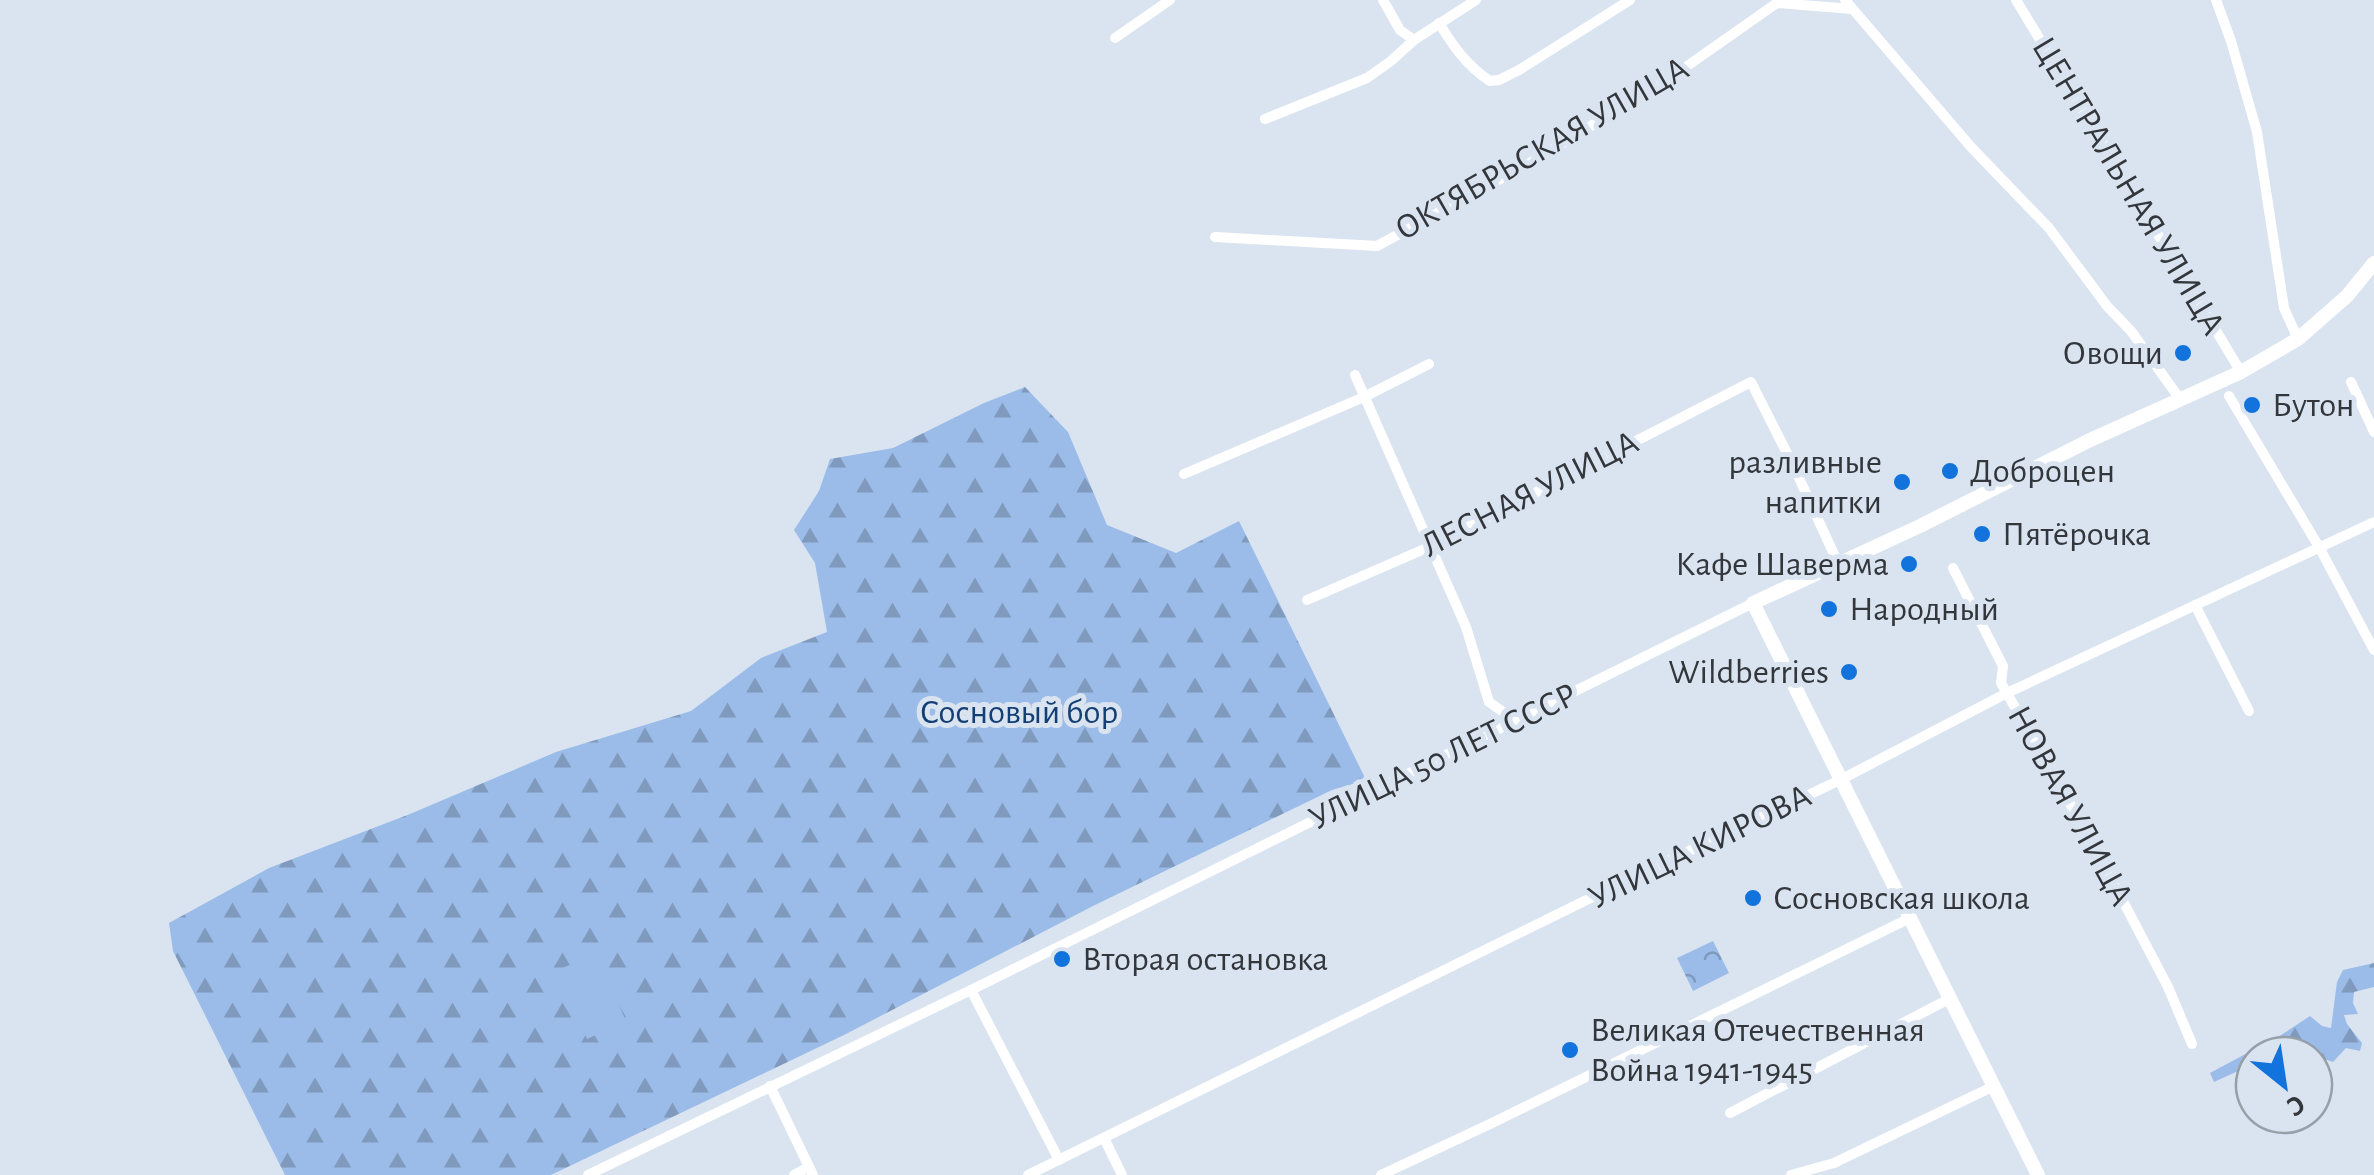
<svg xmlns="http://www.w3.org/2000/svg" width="2374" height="1175" font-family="'Alegreya Sans',sans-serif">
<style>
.forest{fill:url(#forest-firs)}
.park{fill:url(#park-crowns)}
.garden{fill:#9bbce8}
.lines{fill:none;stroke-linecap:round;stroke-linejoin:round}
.minor{stroke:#fff;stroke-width:10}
.major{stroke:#fff;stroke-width:14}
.poi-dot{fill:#1273dc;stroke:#dae4f1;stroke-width:4}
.labels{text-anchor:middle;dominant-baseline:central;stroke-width:10;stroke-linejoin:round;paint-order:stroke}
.street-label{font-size:35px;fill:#33373c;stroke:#dae4f1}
.poi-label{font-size:35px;fill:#33373c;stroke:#dae4f1;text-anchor:start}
.park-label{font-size:35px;fill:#133f74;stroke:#dae4f1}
</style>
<defs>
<pattern id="forest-firs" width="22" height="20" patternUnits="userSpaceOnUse" patternTransform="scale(2.5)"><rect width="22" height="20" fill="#9bbce8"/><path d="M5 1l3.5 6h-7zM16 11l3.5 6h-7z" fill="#7f9abd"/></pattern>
<pattern id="park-crowns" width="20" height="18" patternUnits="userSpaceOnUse" patternTransform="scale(2.5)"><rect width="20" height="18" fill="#9bbce8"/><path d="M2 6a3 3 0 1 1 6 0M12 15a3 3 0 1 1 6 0" fill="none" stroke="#7f9abd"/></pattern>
</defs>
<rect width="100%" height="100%" fill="#dae4f1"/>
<g class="forest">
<path d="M1025 387 1068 432 1107 525 1176 553 1239 521 1366 780 1332 790 1093 906 844 1035 551 1175H285L173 951 169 923 269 868 410 814 556 752 691 711 761 658 827 632 815 563 794 530 819 491 830 459 893 448 984 403Z"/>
<path d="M2374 963V987L2354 992 2353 1003 2358 1014 2344 1015 2347 1024 2362 1043 2360 1051 2346 1048 2333 1062 2310 1054 2254 1055V1074L2247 1067 2214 1082 2210 1073 2281 1035 2310 1016 2322 1026 2331 1028 2337 982 2343 970Z"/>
</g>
<path class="park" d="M1713 941 1729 973 1693 991 1677 958Z"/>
<path class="garden" d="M597 953 626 1021 587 1039 558 970Z"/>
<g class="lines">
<g class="minor">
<path d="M1383 0 1400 30 1414 40"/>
<path d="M1845 0 1971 147 2049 228 2107 306 2131 331 2180 399"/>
<path d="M2016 0 2241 372"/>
<path d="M2216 0 2231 41 2257 132 2284 308 2298 339"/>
<path d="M1439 23C1453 46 1467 66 1490 81L1499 80 1519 70 1630 0"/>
<path d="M1115 38 1170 0"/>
<path d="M1265 119 1367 78 1391 61 1414 40 1476 0"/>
<path d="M1215 237 1377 246 1530 163 1673 76 1777 3 1852 9"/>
<path d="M1355 375 1466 627 1489 702 1516 721"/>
<path d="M2351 382 2374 432"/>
<path d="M2229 396 2319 547 2374 650"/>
<path d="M1184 474 1364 397 1429 364"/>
<path d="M1953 568 2003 666 2001 683 2091 840 2168 987 2192 1044"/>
<path d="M1307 600 1429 547 1751 382 1794 467 1838 563"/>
<path d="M2195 605 2249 711"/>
<path d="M971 990 1059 1160"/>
<path d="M770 1086 813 1175"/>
<path d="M1730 1113 1949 999"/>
<path d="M1104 1138 1122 1175"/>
<path d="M588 1175 971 990 1753 603"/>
<path d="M794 1175 809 1167"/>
<path d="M1028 1175 1619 884 1840 780 2007 693 2374 522"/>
<path d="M1381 1175 1490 1124 1910 918"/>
<path d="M1791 1175 1834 1163 1994 1086"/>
</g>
<path class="major" d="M2038 1175 1753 603 1920 526 2088 441 2241 372 2298 339 2347 296 2374 263"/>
</g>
<g class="poi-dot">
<circle cx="2183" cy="353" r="10"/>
<circle cx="2252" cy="405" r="10"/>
<circle cx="1950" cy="471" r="10"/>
<circle cx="1902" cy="482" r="10"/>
<circle cx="1982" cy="534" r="10"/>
<circle cx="1909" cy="564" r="10"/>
<circle cx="1829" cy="609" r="10"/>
<circle cx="1849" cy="672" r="10"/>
<circle cx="1753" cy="898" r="10"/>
<circle cx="1062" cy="959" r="10"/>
<circle cx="1570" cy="1050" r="10"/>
</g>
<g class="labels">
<g class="street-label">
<text transform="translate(1542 149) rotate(-30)">ОКТЯБРЬСКАЯ УЛИЦА</text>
<text transform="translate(2128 186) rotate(59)">ЦЕНТРАЛЬНАЯ УЛИЦА</text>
<text transform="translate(1530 494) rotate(-27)">ЛЕСНАЯ УЛИЦА</text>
<text transform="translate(1443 757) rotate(-26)">УЛИЦА 50 ЛЕТ СССР</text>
<text transform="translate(2070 806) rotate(61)">НОВАЯ УЛИЦА</text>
<text transform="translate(1700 847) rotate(-26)">УЛИЦА КИРОВА</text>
</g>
<g class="poi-label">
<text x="2163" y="353" text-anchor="end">Овощи</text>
<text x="2272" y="405">Бутон</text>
<text x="1882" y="462" text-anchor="end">разливные<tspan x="1882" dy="40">напитки</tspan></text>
<text x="1970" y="471">Доброцен</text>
<text x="2002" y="534">Пятёрочка</text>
<text x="1889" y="564" text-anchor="end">Кафе Шаверма</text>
<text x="1849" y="609">Народный</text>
<text x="1829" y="672" text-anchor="end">Wildberries</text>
<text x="1773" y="898">Сосновская школа</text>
<text x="1082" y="959">Вторая остановка</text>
<text x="1590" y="1030">Великая Отечественная<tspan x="1590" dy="40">Война 1941-1945</tspan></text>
</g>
<g class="park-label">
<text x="1019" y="712">Сосновый бор</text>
</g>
</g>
<g transform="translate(2284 1085) rotate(150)"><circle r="48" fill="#dae4f1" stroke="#979fa9" stroke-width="2.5"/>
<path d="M0-8L18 38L0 25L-18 38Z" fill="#1273dc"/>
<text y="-15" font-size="28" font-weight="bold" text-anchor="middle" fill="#33373c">С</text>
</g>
</svg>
